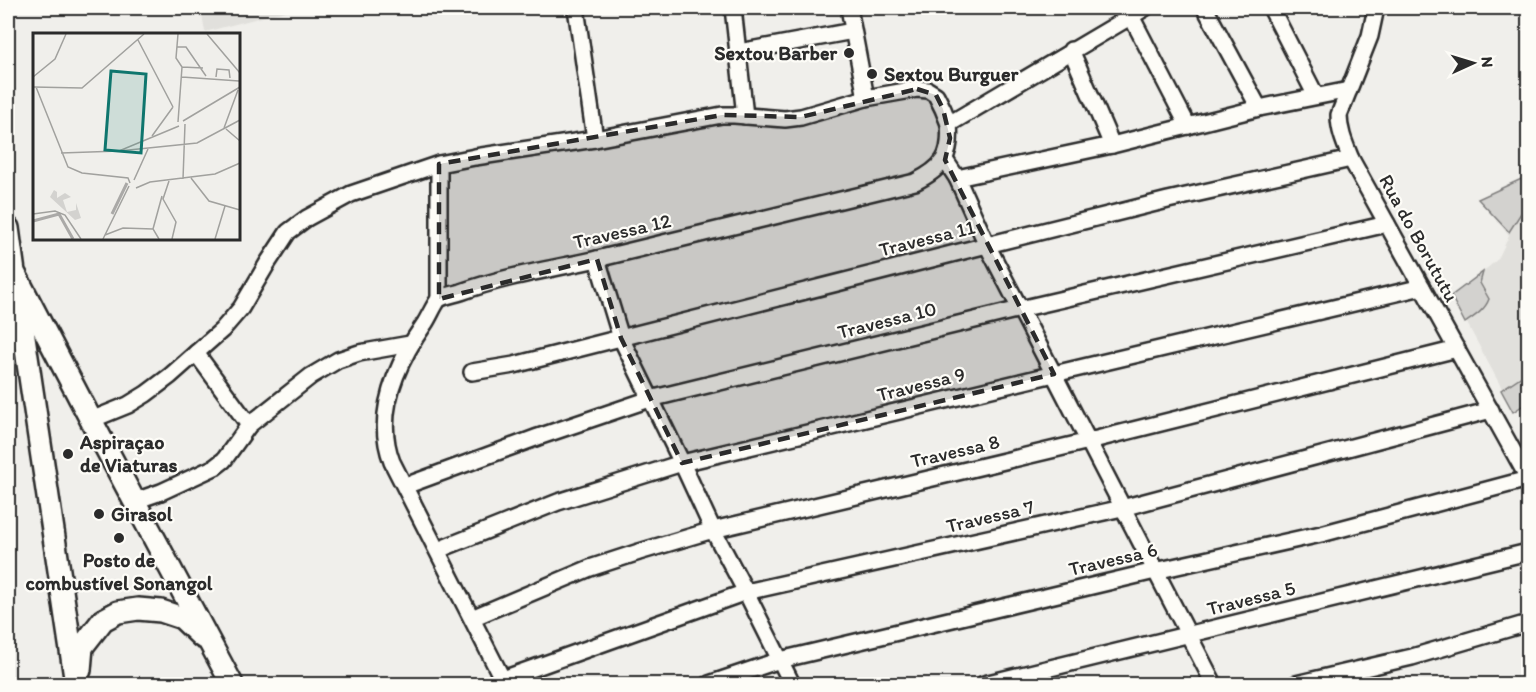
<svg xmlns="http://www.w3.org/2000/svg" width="1536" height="692" font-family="Itim,sans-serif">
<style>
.built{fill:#e1e0dc}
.grass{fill:#d3d2cf;stroke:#7f7e7d;stroke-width:1.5}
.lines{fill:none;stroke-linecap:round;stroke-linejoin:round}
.street-casing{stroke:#2b2b2b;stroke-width:20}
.secondary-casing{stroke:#2b2b2b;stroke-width:26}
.street{stroke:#fdfcf7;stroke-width:15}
.secondary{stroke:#fdfcf7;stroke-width:21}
.marked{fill:#2b2b2b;fill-opacity:0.2;stroke:#2b2b2b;stroke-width:4.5;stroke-dasharray:12 8;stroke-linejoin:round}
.poi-dot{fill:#2b2b2b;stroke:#fdfcf7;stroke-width:2}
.labels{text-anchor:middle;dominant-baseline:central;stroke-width:4.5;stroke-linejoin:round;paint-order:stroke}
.poi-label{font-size:20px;font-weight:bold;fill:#2b2b2b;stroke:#fdfcf7;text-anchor:start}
.street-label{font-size:20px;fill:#2b2b2b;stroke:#fdfcf7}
.inset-river{fill:none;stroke:#aaa9a7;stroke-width:3}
.inset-road{fill:none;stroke:#a1a19e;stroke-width:1.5}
.view{fill:#0f766e;fill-opacity:0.15;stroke:#0f766e;stroke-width:3}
.inset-edge{fill:none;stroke:#2b2b2b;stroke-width:3}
</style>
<rect width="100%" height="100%" fill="#f0efeb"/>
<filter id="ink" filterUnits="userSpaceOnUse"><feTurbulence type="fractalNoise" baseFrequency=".0167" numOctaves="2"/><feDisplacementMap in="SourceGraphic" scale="12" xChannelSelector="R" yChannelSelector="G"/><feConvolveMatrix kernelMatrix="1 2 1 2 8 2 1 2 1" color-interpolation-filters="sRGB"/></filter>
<g filter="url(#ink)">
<g class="built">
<path d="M201 8H297L205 32Z"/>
<path d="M1528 178V401L1514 411 1453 297 1498 259 1509 236 1482 200Z"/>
</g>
<g class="grass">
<path d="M1528 176V208L1521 213 1509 232 1478 199Z"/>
<path d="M1483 272 1480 283 1489 299C1485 310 1475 316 1465 323L1451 296Z"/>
<path d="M1528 372V402L1513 412 1501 390Z"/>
</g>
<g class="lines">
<defs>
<g id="street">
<path d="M576 8 595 139"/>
<path d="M733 8 745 116"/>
<path d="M849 8 866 98"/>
<path d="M1205 8 1259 108"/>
<path d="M1271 8 1316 96"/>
<path d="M1376 8 1370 36 1339 115C1339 131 1345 144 1351 159L1528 478"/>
<path d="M1131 16 1188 126"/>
<path d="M1071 50 1112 145"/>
<path d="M739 52 853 31"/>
<path d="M945 160 957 178 987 245 1214 684"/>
<path d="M439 164V299"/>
<path d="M957 178 1112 145 1259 108 1349 90"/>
<path d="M597 259 621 338 682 463 713 530 746 592 792 684"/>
<path d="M196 353 249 425"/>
<path d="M472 372 514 365 987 245 1168 200 1351 159"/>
<path d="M91 420 128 405 146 394 170 376 222 330 241 308 267 264 288 232 307 218 351 194 439 164 475 157 595 139 722 115H734L785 119 801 117 866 98 917 89 928 90 936 95 943 109 949 124"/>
<path d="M405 486 538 437 650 399 1020 309 1387 224"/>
<path d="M135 501 161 492 215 467 224 460 249 425 311 376 338 360 359 353 410 344"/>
<path d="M438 550 558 502 682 463 1054 374 1422 287"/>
<path d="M472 618 590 568 639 552 713 530 1089 441 1457 349"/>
<path d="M503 679 746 592 1122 508 1491 410"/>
<path d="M505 684 392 462C373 413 397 363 425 323 429 317 435 303 439 299 444 296 455 294 461 292 505 276 552 269 597 259 703 234 809 207 915 182 943 168 952 156 949 124L1145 8"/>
<path d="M709 684 780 660 1155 571 1321 534 1528 479"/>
<path d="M984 684 1528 552"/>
<path d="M1296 684 1412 657 1528 623"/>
</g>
<g id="secondary">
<path d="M8 228 14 272 91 420 232 684"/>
<path d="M17 290 76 684"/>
<path d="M80 670 82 647 103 620 118 612 138 609 161 611 182 618 202 637"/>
</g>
</defs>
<use href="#street" class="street-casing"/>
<use href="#secondary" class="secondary-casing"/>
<use href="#street" class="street"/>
<use href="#secondary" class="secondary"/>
</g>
</g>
<path class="marked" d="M917 89 936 95 943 109 950 138 945 160 1054 374 682 463 621 338 597 259 439 299V164L722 115 801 117Z"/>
<g class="poi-dot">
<circle cx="849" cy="53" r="6"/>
<circle cx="872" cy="74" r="6"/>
<circle cx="68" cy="454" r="6"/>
<circle cx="99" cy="514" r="6"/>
<circle cx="119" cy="538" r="6"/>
</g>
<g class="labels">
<g class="poi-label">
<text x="837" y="53" text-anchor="end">Sextou Barber</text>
<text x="884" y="74">Sextou Burguer</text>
<text x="80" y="442">Aspiraçao<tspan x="80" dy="23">de Viaturas</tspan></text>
<text x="111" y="514">Girasol</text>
<text x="119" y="560" text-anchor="middle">Posto de<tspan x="119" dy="23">combustível Sonangol</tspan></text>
</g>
<g class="street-label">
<text transform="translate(622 231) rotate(-13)">Travessa 12</text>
<text transform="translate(927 238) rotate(-14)">Travessa 11</text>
<text transform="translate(1419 238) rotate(61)">Rua do Borututu</text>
<text transform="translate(887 320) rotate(-14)">Travessa 10</text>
<text transform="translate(921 384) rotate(-14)">Travessa 9</text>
<text transform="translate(955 451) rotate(-13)">Travessa 8</text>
<text transform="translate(990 516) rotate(-13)">Travessa 7</text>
<text transform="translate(1113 559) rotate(-13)">Travessa 6</text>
<text transform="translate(1251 598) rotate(-14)">Travessa 5</text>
</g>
</g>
<g transform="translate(33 33)">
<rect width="207" height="207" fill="#f0efeb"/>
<path d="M21 157 24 159V165L32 160 38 164 30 167 34 179 43 177V170L48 185 42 187 17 164Z" fill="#d3d2cf"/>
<path class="inset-river" d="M79 181 94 150M0 188 26 181 40 206"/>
<path class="inset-road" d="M145 1 143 25 149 34 145 89M174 1 207 40M105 7 140 74M144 14H153L173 43M149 34 170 35M0 44 22 26 33 1M149 44 206 48M183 44 184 36 196 37 197 45M0 54 49 55 111 1M3 54 35 134 49 140 95 145 97 150M150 88 207 54M191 95 205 57M193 96 207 108M119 103 140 74M86 118 164 110 207 87M28 120 86 118 146 93M158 145 176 168 207 177M150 146 152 91M101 147 115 116M136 148 130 166 143 189 139 206M103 155 117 149 182 141 207 130M0 181 22 178 32 182 48 206M72 202 90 195 120 196M70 206 96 153M126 206 120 196 129 163M182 206 192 173"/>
<path class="view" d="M78 38 113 41 108 120 72 117Z"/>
<rect width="207" height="207" class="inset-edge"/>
</g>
<rect width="1536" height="692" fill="none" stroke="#fdfcf7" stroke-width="30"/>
<rect x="15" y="15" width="1506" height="662" fill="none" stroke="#2b2b2b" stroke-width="2" filter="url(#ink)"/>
<g transform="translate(1473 63) rotate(86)" stroke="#fdfcf7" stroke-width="4.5" paint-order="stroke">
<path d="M0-4.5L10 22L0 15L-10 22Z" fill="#2b2b2b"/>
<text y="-9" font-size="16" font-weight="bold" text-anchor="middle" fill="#2b2b2b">N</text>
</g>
</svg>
